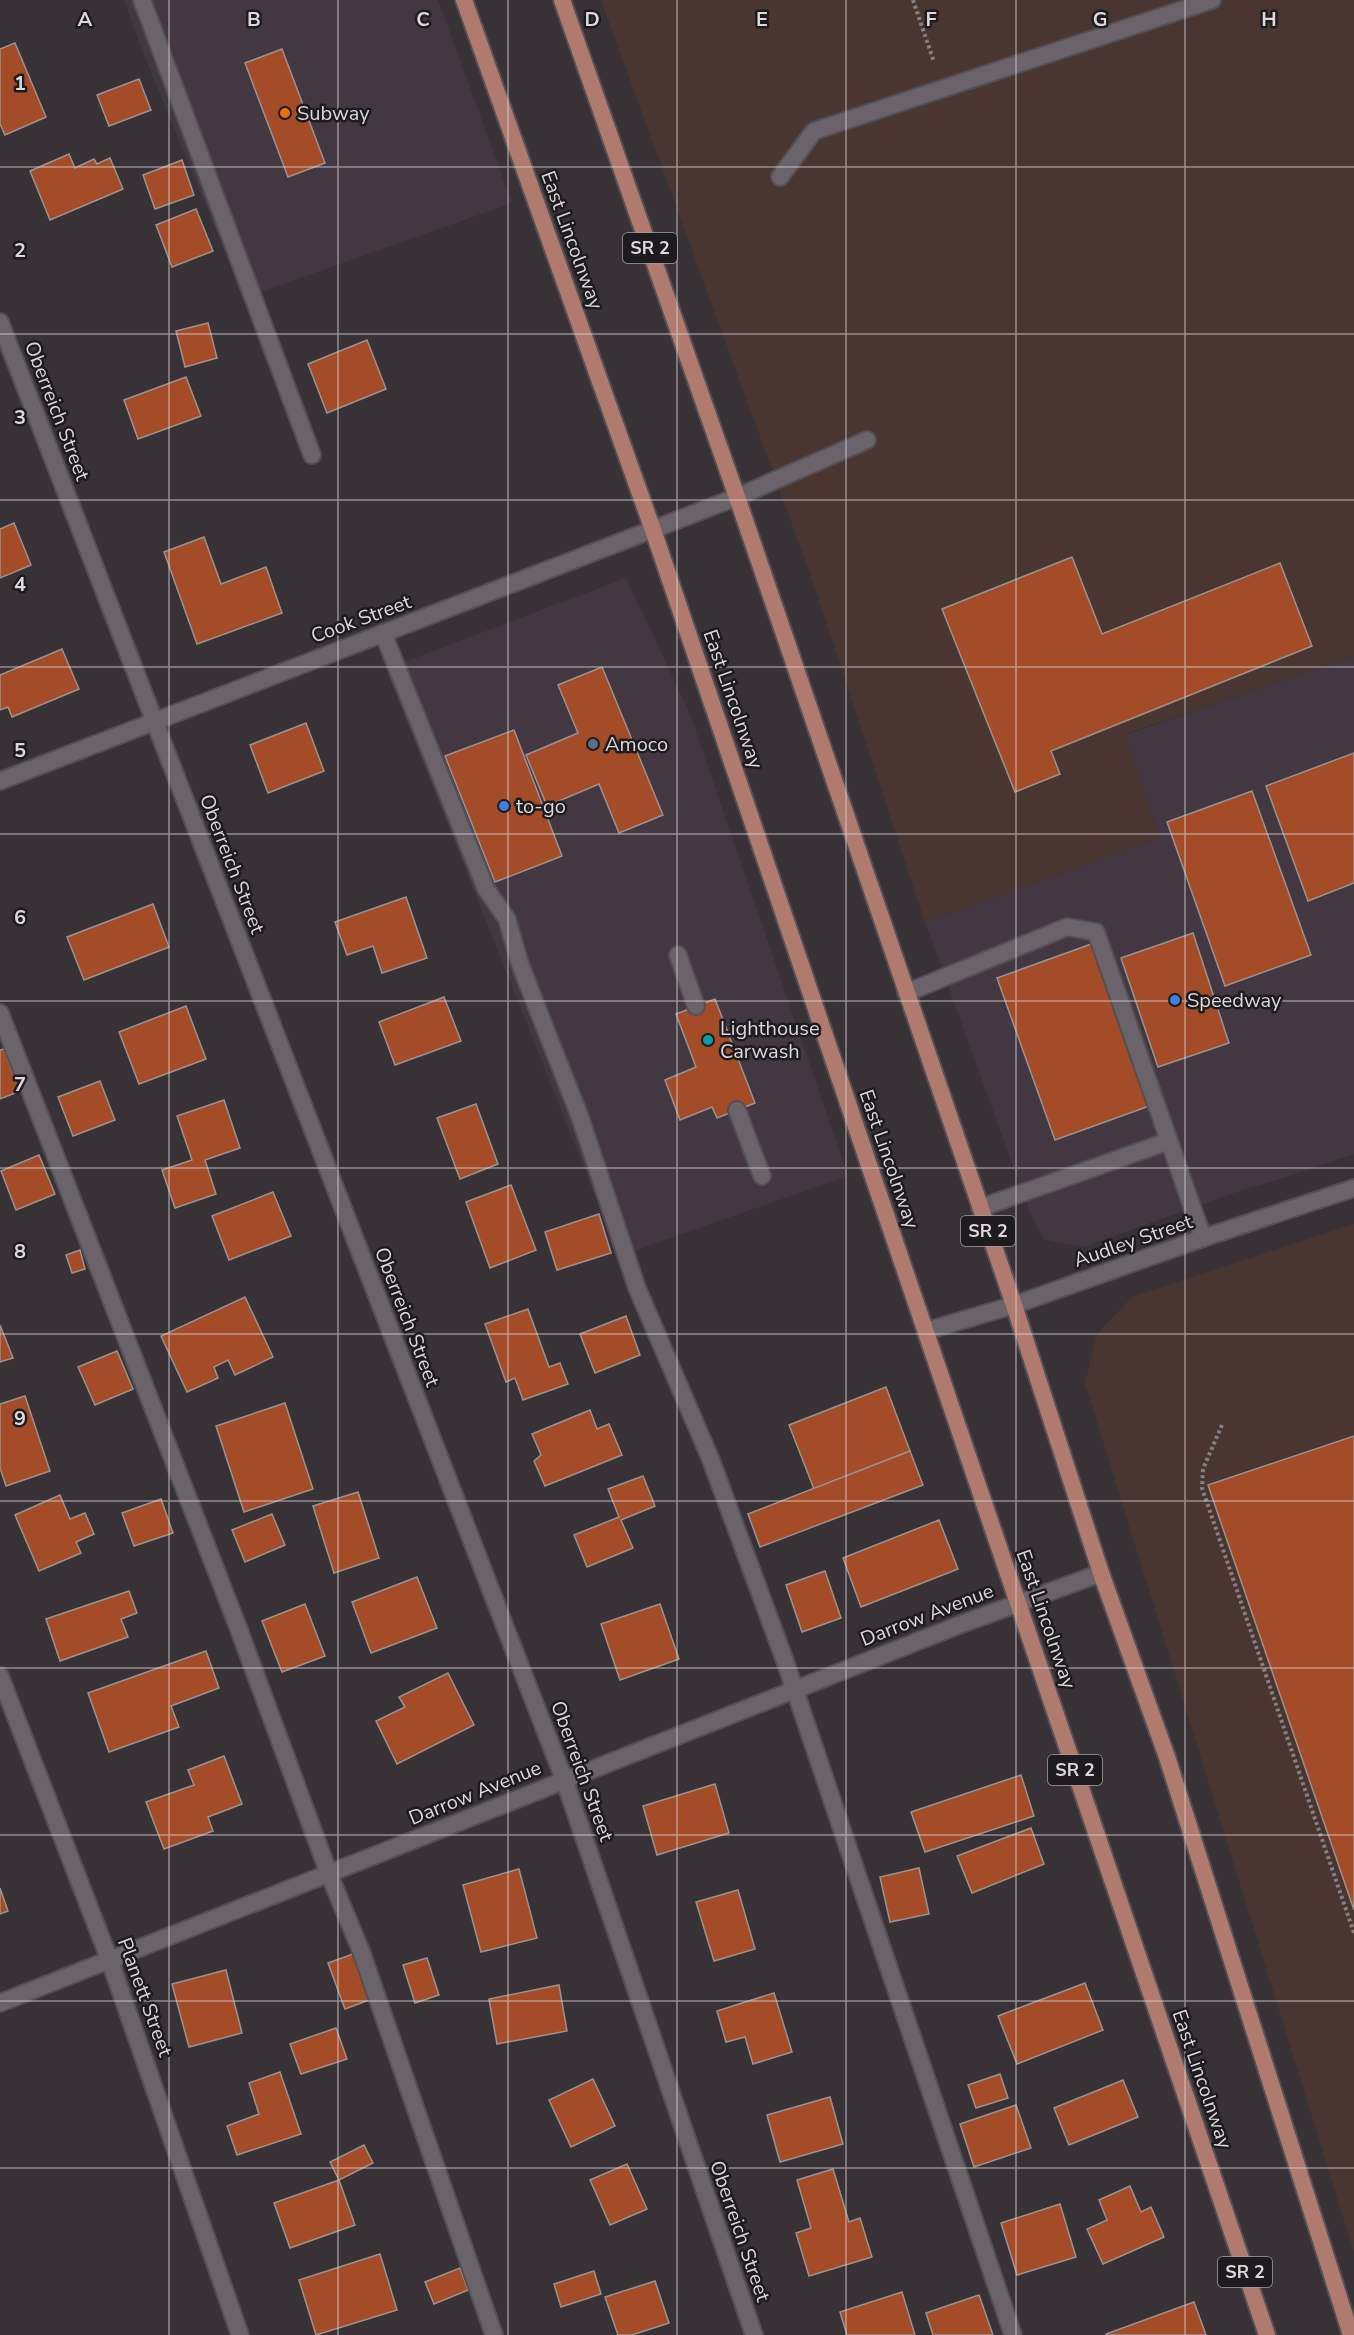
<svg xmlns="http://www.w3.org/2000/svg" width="1354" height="2335" font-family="'Nunito Sans',sans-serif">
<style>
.built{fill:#433842}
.industrial{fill:#4a3631}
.building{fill:#a44b28;stroke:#9c9390;stroke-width:1.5}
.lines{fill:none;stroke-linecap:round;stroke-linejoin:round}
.service-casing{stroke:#544f54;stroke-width:20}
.minor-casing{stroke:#544f54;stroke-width:20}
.primary-casing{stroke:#544f54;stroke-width:20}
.path{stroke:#868185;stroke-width:4;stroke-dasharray:3 3;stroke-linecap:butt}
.service{stroke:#6a646a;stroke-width:16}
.minor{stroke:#6a646a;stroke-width:16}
.primary{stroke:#b07b6e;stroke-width:16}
.grid{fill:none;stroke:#dcd8db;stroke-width:1.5;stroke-opacity:0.55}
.food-dot{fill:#e8710a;stroke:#1d1b1d;stroke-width:2}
.service-dot{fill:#5c6f8a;stroke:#1d1b1d;stroke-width:2}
.shop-dot{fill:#3f7fe0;stroke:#1d1b1d;stroke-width:2}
.culture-dot{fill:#0f9aa8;stroke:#1d1b1d;stroke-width:2}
.labels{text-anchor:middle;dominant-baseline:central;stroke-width:5;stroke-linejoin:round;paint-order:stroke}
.shield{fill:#1d1b1d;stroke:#a39fa2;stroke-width:1.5}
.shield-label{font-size:18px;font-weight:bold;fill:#dcd8db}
.poi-label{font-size:20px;fill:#dcd8db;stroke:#1d1b1d;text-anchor:start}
.street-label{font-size:20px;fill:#dcd8db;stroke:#1d1b1d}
.grid-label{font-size:20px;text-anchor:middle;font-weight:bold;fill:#dcd8db;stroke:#1d1b1d;stroke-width:5;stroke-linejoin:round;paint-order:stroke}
</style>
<rect width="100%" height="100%" fill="#383237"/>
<g class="built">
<path d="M124 0H438L512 203 244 298 145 58Z"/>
<path d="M626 578 690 714 848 1176 619 1256 386 669Z"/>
<path d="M1354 656V1154L1277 1180 1245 1189 1083 1247 1043 1239 1030 1213 925 922 1160 838 1125 735Z"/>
</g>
<g class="industrial">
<path d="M601 0H1354V656L1125 734 1160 838 925 922 813 582Z"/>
<path d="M1354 1224V2252L1085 1383 1097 1334 1132 1297Z"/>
</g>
<g class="building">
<path d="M15 43 46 117 5 135 0 124V49Z"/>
<path d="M282 49 325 163 288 177 245 63Z"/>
<path d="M139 79 151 110 109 126 97 95Z"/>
<path d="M69 154 75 168 94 159 97 164 110 158 123 189 50 220 30 171Z"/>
<path d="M182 160 194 195 155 209 143 175Z"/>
<path d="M196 209 213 251 172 267 156 225Z"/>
<path d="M208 323 217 358 185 367 176 331Z"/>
<path d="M367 340 386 389 327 413 308 364Z"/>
<path d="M186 377 201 416 138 439 124 400Z"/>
<path d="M14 523 31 565 0 578V529Z"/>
<path d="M204 537 221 584 266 567 282 613 197 644 164 552Z"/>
<path d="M1072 557 1102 634 1280 563 1312 646 1051 751 1060 774 1015 792 942 609Z"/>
<path d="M62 649 79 689 12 717 8 707 0 710V675Z"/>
<path d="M602 667 663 815 619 833 599 784 547 806 526 755 578 733 558 685Z"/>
<path d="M306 723 324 771 268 793 250 745Z"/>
<path d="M514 730 562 856 495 882 445 756Z"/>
<path d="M1354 753V883L1308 901 1266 786Z"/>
<path d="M1252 791 1311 955 1225 986 1167 822Z"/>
<path d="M406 897 427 958 382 973 373 946 347 955 335 922Z"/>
<path d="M153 904 169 947 84 980 67 937Z"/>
<path d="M1193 933 1229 1043 1158 1067 1121 958Z"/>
<path d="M1094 943 1152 1105 1055 1140 997 978Z"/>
<path d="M444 997 461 1041 395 1065 379 1022Z"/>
<path d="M715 999 755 1103 717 1118 712 1107 680 1120 665 1080 696 1067 676 1014Z"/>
<path d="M186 1006 206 1059 139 1084 119 1032Z"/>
<path d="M4 1049 20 1091 0 1099V1050Z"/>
<path d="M100 1081 115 1120 73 1136 58 1097Z"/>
<path d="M224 1100 240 1148 205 1160 216 1194 175 1208 162 1170 192 1160 177 1116Z"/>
<path d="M476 1104 498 1164 460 1179 437 1118Z"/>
<path d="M39 1155 55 1194 16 1210 1 1171Z"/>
<path d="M511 1185 536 1250 490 1268 466 1202Z"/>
<path d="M273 1192 291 1236 229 1260 212 1216Z"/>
<path d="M599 1214 611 1253 557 1270 545 1232Z"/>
<path d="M80 1250 85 1269 72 1273 66 1255Z"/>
<path d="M245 1297 273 1357 235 1375 228 1360 214 1367 218 1378 187 1392 161 1336Z"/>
<path d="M528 1309 549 1367 560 1363 568 1384 523 1400 515 1378 506 1382 485 1324Z"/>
<path d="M626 1316 640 1355 595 1373 580 1334Z"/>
<path d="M0 1325 13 1358 0 1362Z"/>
<path d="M117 1351 133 1389 95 1405 78 1367Z"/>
<path d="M886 1387 910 1451 814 1489 789 1425Z"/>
<path d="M25 1396 50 1471 6 1486 0 1468V1404Z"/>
<path d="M285 1403 313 1489 244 1512 216 1426Z"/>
<path d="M590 1410 597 1429 609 1424 622 1455 545 1486 534 1461 541 1455 532 1434Z"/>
<path d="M1354 1436V1910L1208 1485Z"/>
<path d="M910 1451 923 1485 760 1547 748 1514Z"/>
<path d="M643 1476 655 1506 621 1520 633 1548 587 1567 574 1535 619 1517 608 1489Z"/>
<path d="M358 1492 379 1558 334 1573 313 1506Z"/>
<path d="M60 1495 70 1519 85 1513 94 1534 76 1542 81 1553 39 1571 15 1515Z"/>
<path d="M161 1499 173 1533 134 1546 122 1513Z"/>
<path d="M272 1514 285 1545 245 1562 232 1530Z"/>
<path d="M939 1520 958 1569 861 1607 843 1558Z"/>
<path d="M825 1571 841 1618 802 1632 786 1585Z"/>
<path d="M417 1577 437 1628 371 1653 352 1602Z"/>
<path d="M129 1591 137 1613 121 1619 128 1637 60 1661 46 1619Z"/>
<path d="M305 1604 325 1656 282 1672 262 1621Z"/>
<path d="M660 1604 679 1659 620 1680 601 1624Z"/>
<path d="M206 1651 219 1688 171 1706 179 1727 109 1752 88 1693Z"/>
<path d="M448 1673 474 1725 397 1764 376 1721 405 1707 399 1697Z"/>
<path d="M224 1756 242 1804 208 1817 213 1831 164 1849 146 1802 194 1785 188 1770Z"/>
<path d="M1021 1775 1034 1816 925 1852 911 1812Z"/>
<path d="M715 1784 729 1833 657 1855 643 1806Z"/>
<path d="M1031 1828 1044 1864 972 1893 957 1856Z"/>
<path d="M919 1868 929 1914 890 1922 880 1877Z"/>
<path d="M519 1869 537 1938 481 1952 463 1885Z"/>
<path d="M0 1888 8 1911 0 1914Z"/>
<path d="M738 1890 755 1949 714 1961 696 1902Z"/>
<path d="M353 1954 369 2000 345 2009 328 1963Z"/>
<path d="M427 1958 439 1995 415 2003 403 1965Z"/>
<path d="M226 1970 242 2033 189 2047 172 1984Z"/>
<path d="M1085 1983 1103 2030 1017 2064 998 2016Z"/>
<path d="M559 1985 567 2031 497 2044 489 1999Z"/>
<path d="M774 1993 792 2052 753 2064 745 2037 726 2042 717 2011Z"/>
<path d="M336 2028 347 2059 301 2074 290 2044Z"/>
<path d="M280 2072 301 2134 237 2155 227 2126 259 2114 249 2083Z"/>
<path d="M1000 2074 1008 2098 976 2108 968 2085Z"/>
<path d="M593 2079 615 2126 571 2147 549 2100Z"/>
<path d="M1123 2080 1138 2117 1069 2145 1054 2108Z"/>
<path d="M830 2097 843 2144 780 2162 767 2115Z"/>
<path d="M1016 2105 1031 2148 974 2167 960 2124Z"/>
<path d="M364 2145 373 2163 339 2180 330 2162Z"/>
<path d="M627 2164 647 2209 610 2225 590 2180Z"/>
<path d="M833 2169 849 2222 860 2218 872 2257 809 2276 796 2233 811 2228 797 2180Z"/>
<path d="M339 2180 355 2225 290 2248 274 2203Z"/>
<path d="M1130 2186 1141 2212 1151 2207 1164 2237 1103 2264 1087 2229 1107 2220 1099 2200Z"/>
<path d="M1060 2204 1076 2257 1017 2275 1001 2223Z"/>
<path d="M380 2254 397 2310 316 2335 299 2280Z"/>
<path d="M460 2268 468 2290 434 2304 425 2282Z"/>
<path d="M594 2271 601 2294 561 2307 554 2284Z"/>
<path d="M655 2281 669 2323 632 2335H618L605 2297Z"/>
<path d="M902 2292 915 2335H847L840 2312Z"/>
<path d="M979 2295 993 2335H933L926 2313Z"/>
<path d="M1194 2302 1206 2335H1106V2334Z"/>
</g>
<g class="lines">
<defs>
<g id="service">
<path d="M142 0 312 455"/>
<path d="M780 177 814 131 1212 0"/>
<path d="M737 497 867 440"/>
<path d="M383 633 486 889 507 919 520 964 580 1117 637 1288 711 1460 785 1661 1013 2335"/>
<path d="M678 955 696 1006"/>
<path d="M906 993 1067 927 1096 932 1203 1238"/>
<path d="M0 1013 238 1627 329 1874 361 1951 494 2335"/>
<path d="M737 1110 762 1176"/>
<path d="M980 1208 1169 1141"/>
</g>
<g id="minor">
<path d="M0 322 564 1779 754 2335"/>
<path d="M0 781 737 497"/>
<path d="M926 1331 1014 1305 1203 1238 1354 1188"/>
<path d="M0 1676 110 1961 240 2335"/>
<path d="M0 2003 959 1625 1101 1573"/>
</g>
<g id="primary">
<path d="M464 0 653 530 1267 2335"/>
<path d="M562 0 737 497 1014 1305 1101 1573 1167 1757 1351 2335"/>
</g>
</defs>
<use href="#service" class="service-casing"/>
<use href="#minor" class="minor-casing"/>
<use href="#primary" class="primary-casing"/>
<g class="path">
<path d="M913 0 934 62"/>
<path d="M1222 1425 1203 1469 1202 1488 1354 1933"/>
</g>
<use href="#service" class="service"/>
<use href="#minor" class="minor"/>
<use href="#primary" class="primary"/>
</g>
<path class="grid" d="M169 0V2335M338 0V2335M508 0V2335M677 0V2335M846 0V2335M1016 0V2335M1185 0V2335M0 167H1354M0 334H1354M0 500H1354M0 667H1354M0 834H1354M0 1001H1354M0 1168H1354M0 1334H1354M0 1501H1354M0 1668H1354M0 1835H1354M0 2001H1354M0 2168H1354"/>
<circle class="food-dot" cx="285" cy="113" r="6"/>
<circle class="service-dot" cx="593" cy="744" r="6"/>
<g class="shop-dot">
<circle cx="504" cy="806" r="6"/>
<circle cx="1175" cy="1000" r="6"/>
</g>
<circle class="culture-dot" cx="708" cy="1040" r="6"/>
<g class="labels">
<g class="shield">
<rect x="623" y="233" width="54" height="30" rx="4.5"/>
<rect x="961" y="1216" width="54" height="30" rx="4.5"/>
<rect x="1048" y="1755" width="54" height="30" rx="4.5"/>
<rect x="1218" y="2257" width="54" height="30" rx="4.5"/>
</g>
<g class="shield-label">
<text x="650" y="248">SR 2</text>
<text x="988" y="1231">SR 2</text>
<text x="1075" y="1770">SR 2</text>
<text x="1245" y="2272">SR 2</text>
</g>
<g class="poi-label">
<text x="297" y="113">Subway</text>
<text x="605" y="744">Amoco</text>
<text x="516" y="806">to-go</text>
<text x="1187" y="1000">Speedway</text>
<text x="720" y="1028">Lighthouse<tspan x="720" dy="23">Carwash</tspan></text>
</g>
<g class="street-label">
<text transform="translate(572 240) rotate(70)">East Lincolnway</text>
<text transform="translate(57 411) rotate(69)">Oberreich Street</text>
<text transform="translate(361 619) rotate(-20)">Cook Street</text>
<text transform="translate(733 699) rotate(71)">East Lincolnway</text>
<text transform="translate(232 864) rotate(69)">Oberreich Street</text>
<text transform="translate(889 1159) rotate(71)">East Lincolnway</text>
<text transform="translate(1133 1241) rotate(-19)">Audley Street</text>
<text transform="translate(407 1317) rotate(69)">Oberreich Street</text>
<text transform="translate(927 1615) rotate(-21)">Darrow Avenue</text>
<text transform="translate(1046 1619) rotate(71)">East Lincolnway</text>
<text transform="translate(582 1771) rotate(70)">Oberreich Street</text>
<text transform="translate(475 1793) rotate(-22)">Darrow Avenue</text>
<text transform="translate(145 1997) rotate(70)">Planett Street</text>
<text transform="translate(1202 2079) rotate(71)">East Lincolnway</text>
<text transform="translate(740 2231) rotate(71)">Oberreich Street</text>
</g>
</g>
<g class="grid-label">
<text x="85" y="26">A</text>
<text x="254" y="26">B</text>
<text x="423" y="26">C</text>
<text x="592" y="26">D</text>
<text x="762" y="26">E</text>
<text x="931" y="26">F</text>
<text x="1100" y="26">G</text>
<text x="1269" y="26">H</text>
<text x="20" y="90">1</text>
<text x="20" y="257">2</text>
<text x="20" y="424">3</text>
<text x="20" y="591">4</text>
<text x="20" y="757">5</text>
<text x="20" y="924">6</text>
<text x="20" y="1091">7</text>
<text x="20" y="1258">8</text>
<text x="20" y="1425">9</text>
</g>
</svg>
